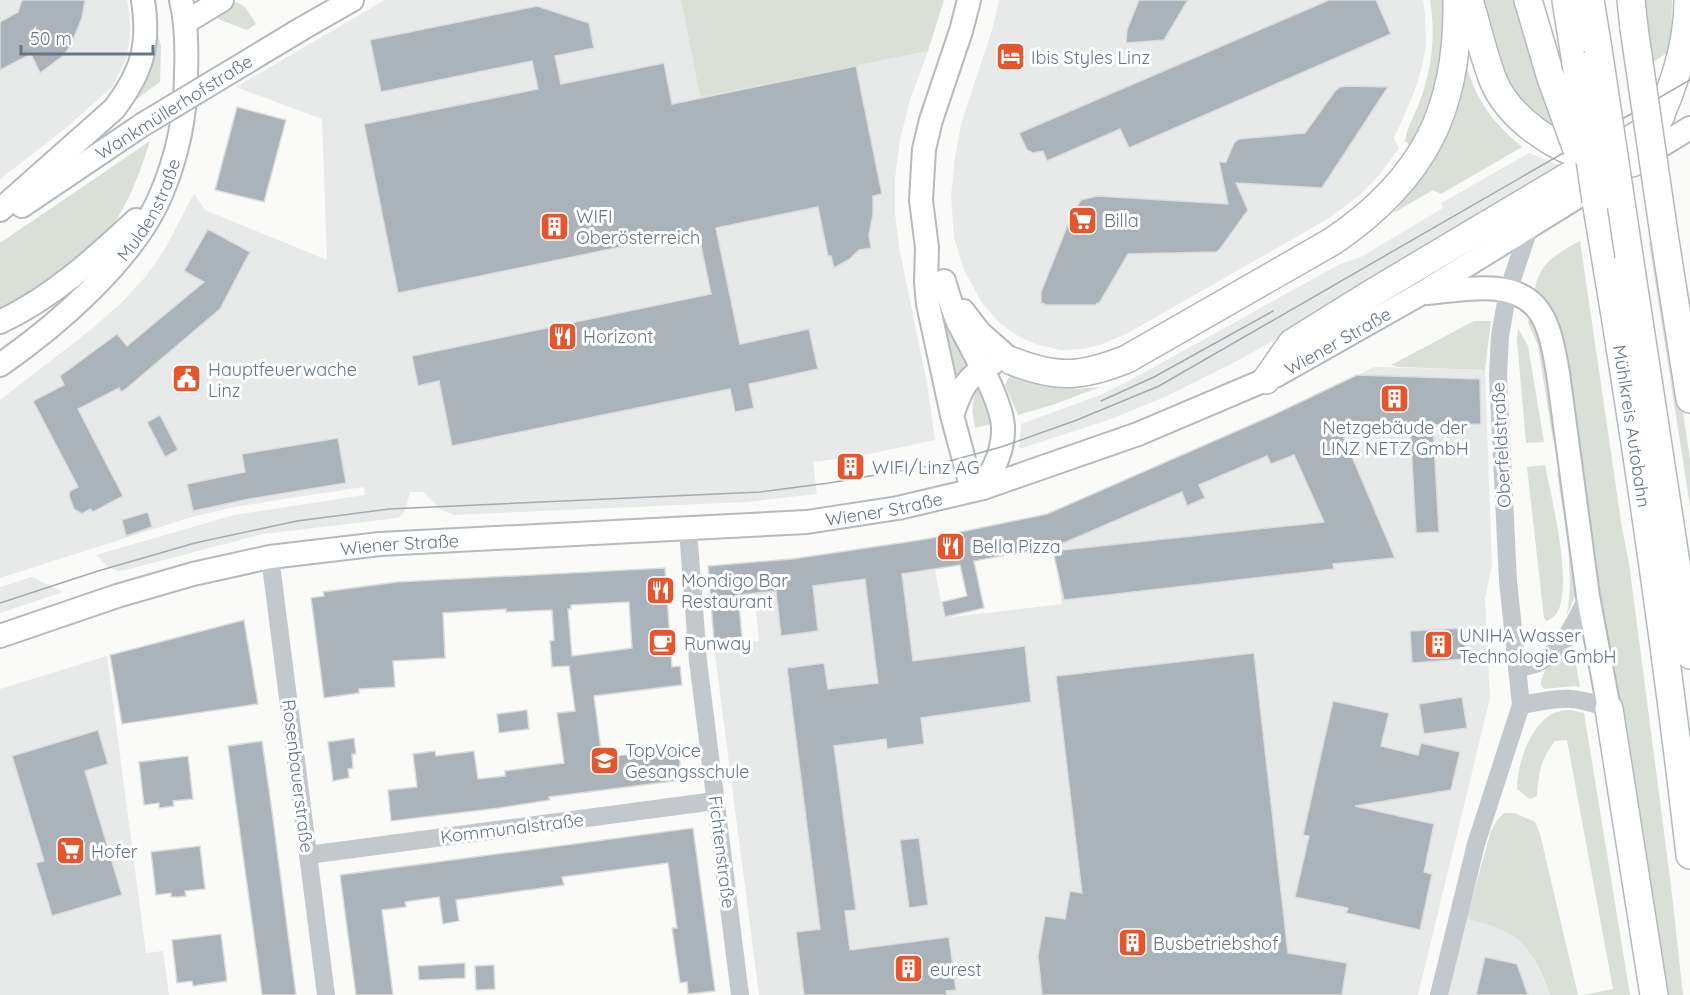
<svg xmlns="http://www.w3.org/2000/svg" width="1690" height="995" font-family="Quicksand,sans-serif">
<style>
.built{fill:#e8e9e9}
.green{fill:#dadfd7}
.building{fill:#aab3b9;stroke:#dcdcda;stroke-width:1.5;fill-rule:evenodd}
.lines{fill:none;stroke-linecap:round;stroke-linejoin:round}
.major-casing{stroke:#b5babe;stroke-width:26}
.highway-casing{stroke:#b4b9bd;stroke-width:30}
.minor{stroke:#c3c8cc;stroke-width:18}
.major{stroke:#fff;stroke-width:22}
.highway{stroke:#fff;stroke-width:27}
.tram{stroke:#a2aab0;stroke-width:1.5}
.major-bridge-casing{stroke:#b5babe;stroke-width:26;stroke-linecap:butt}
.highway-bridge-casing{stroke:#b4b9bd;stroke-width:30;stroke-linecap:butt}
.major-bridge{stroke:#fff;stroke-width:22}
.highway-bridge{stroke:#fff;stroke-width:27}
.labels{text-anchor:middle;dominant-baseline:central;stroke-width:6;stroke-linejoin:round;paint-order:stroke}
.poi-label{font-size:18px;fill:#657683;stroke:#fff;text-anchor:start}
.street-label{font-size:18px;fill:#657683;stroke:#fff}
</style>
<rect width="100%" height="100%" fill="#fafaf8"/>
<g class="built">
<path d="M0 0H127L130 18V38L126 59 112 87 66 128 0 179Z"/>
<path d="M385 0H681L700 97 928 51 910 100 900 140 895 178V214L899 247 927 383 935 440 860 456 813 462 817 494 746 502 454 515 440 509 423 492H410L405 511 400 517 389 519 263 534 126 570 118 571 108 567 96 555 234 515 365 495 364 487 290 498 229 508 185 519 0 578V400L93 328 123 301 147 275 165 249 194 193 205 210 327 260 322 119 236 87Z"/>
<path d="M999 0H1423L1425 15 1426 44 1422 67 1414 93 1394 138 1399 148 1380 174 1361 194 1332 216 1300 235 1128 333 1100 345 1083 349 1061 350 1038 345 1018 336 1000 323 982 303 964 270 954 238 951 195 955 158 961 124 992 30Z"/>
<path d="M1529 153 1559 165 1314 318 1235 362 1167 396 1111 419 1019 449 1021 424 1100 395 1127 382 1340 264 1361 257 1443 208 1441 203Z"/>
<path d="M1374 367 1485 370 1492 565 1485 599 1490 698 1418 995H759L714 647 759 641 751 563 930 542 944 618 1062 604 1048 514 1271 416Z"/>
<path d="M32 577 63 592 0 613V587Z"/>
<path d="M107 656 146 953 163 951 169 995H0V689Z"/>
<path d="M1466 919 1493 924 1514 934 1532 954 1550 995H1448Z"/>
</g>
<g class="green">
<path d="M681 0H944L928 51 700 97Z"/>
<path d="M1430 0H1449L1444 80 1413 149 1405 141C1407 126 1415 115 1420 101 1432 69 1436 34 1430 0Z"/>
<path d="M1482 0H1518L1552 120 1548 126 1530 113 1500 70Z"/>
<path d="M1641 0H1672L1671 50 1652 63Z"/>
<path d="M237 2 246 8 256 24 247 30 218 19 217 13Z"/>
<path d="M155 23 161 47 160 82 132 102Z"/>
<path d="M1464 59C1477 101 1489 119 1522 147L1441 194 1433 190 1392 214C1424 179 1452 139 1462 93 1465 82 1464 70 1464 59Z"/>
<path d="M150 141C133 196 111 244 61 278 42 291 20 300 0 311V243Z"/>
<path d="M1657 240 1690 459V506L1649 242Z"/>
<path d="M1580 241 1622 528 1629 563 1671 886 1683 995H1663L1648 913 1562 346 1534 296C1537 264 1554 255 1580 241Z"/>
<path d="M945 311 971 365 955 380 942 316Z"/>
<path d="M1531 316 1543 336 1558 433 1553 440 1538 346 1528 322Z"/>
<path d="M1474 321H1491L1485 370 1398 367 1391 365Z"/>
<path d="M1518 328 1528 346 1544 442 1526 443 1517 340Z"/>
<path d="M1011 373 1072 383 1074 389 1100 387 1055 404 1018 415 1005 385Z"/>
<path d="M978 387 985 395 995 423 975 428C972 412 971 401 978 387Z"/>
<path d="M1545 465C1552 501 1571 575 1559 609 1556 615 1552 619 1546 621L1544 618 1527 467Z"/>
<path d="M1563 472 1578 579 1575 596 1567 615C1575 568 1564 520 1557 473Z"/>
<path d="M1572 641 1580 687 1574 686 1544 689 1541 685C1541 668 1561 653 1572 641Z"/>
<path d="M1572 710 1584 713 1630 995H1583L1613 989 1567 740 1555 741C1540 760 1539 772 1537 796L1530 799 1517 789C1517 766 1528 730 1549 716 1556 711 1564 710 1572 710Z"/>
<path d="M1504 813H1515L1535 822 1540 834 1578 995H1550C1531 945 1520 930 1466 919L1491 831 1497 820Z"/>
</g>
<g class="building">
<path d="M22 0H85L82 18 71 45 63 56 40 73 31 54 0 70V22L18 12Z"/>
<path d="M1139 0H1188L1164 40 1126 43 1127 30Z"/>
<path d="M1329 0H1376L1391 34 1129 148 1120 129 1047 161 1043 151 1033 153 1027 150 1019 133Z"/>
<path d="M537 6 589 23 594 48 555 56 561 84 664 63 672 104 856 66 882 194 873 196V214L869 235 871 248 859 250 850 259 834 268 831 256H828L818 207 716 228 740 344 809 329 818 369 749 384 754 408 745 410 735 412 730 389 452 446 439 381 418 386 412 356 711 294 698 231 398 293 364 124 538 89 532 61 381 92 370 40Z"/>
<path d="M1347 86 1388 87 1322 188 1236 183 1248 210 1220 249 1216 252 1128 254 1100 302 1095 305H1047L1041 303V292L1072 214 1081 200 1097 196 1228 204 1219 162H1226L1234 143 1239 139 1305 133 1335 91 1340 87Z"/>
<path d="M237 107 286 120 264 202 215 190Z"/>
<path d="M208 229 250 252 220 309 127 388 121 392 119 388 78 409 123 496 93 512 90 509 82 514 74 509 69 496 70 491 78 487 33 401 64 385 60 376 117 334 127 346 204 282 184 271Z"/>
<path d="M1357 375 1480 379 1481 424 1433 425 1439 532 1416 533 1410 425H1358L1342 433 1395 558 1333 564 1334 569 1064 600 1053 551 1324 522 1294 455 1271 464 1267 456 1199 485 1205 498 1187 506 1182 492 1052 548V547L974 561 984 608 945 617 942 602 967 596 960 565 902 574 913 661 1025 646 1031 702 921 718 924 744 887 749 886 739 834 746 856 910 845 911 850 950 949 937 956 990 946 991 947 995H804L796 932 820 929 787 668 824 663 828 689 878 683 865 579 813 586 818 631 781 636 776 591 738 595 742 637 714 640 708 566 792 559 927 539 1047 514 1271 416Z"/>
<path d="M160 415 178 450 165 457 147 422Z"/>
<path d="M338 438 346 483 249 499 193 511 187 484 245 472 242 454Z"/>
<path d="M148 512 152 527 126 536 122 520Z"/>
<path d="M665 568 672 667 680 666 682 685 594 696 602 758 678 748 682 780 549 797 550 800 499 808 391 821 388 790 417 787 413 754 435 751 436 756 474 751 478 779 505 776V771L564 763 557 713 575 711 569 666 552 667 550 641 554 640 552 610 506 612V609L443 613 445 658 393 661 395 687 359 689V693L324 698 311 598 324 596 323 592 397 582ZM629 602 632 648 572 656 568 609H571V605Z"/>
<path d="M244 620 258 704 122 724 110 655Z"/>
<path d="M1464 628 1466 659 1412 663 1410 631Z"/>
<path d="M1254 653 1288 953 1347 963 1342 995H1042L1038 956 1045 916 1065 919 1070 891 1082 893 1056 676Z"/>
<path d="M1462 697 1467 728 1424 734 1419 704Z"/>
<path d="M1333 701 1389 713 1381 746 1418 755 1421 743 1460 752 1451 790 1355 806 1434 824 1424 872 1432 874 1420 930 1346 913 1348 908 1295 897 1309 836 1303 835Z"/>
<path d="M527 710 529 729 499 733 497 714Z"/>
<path d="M98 730 108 764 85 771 122 895 52 916 36 863 44 861 12 756Z"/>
<path d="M354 738 356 754H352L353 768 348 769 349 778 333 781 328 742Z"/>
<path d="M262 741 271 804 296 995H262L254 935 228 746Z"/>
<path d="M188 756 193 799 173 801 174 806 159 808V803L144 805 139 762Z"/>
<path d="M693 828 715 991 688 994 687 982 680 983 672 928H677L668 863 562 877 564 885 456 900 459 921 443 924 439 897 405 902 406 907 382 910 393 995H356L340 875Z"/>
<path d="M919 838 928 905 909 908 900 840Z"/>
<path d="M200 846 205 889 185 891 186 896 179 897H171V893L156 895 151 852Z"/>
<path d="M221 934 227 981 193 986 192 981 177 983 172 940Z"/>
<path d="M1485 957 1517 964 1528 995H1476Z"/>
<path d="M465 963V978L419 980 418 966Z"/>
<path d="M494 965 495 989 476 990 475 966Z"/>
</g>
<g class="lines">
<defs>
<g id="major">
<path d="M969 0 961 31 931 120 924 149 921 200 927 248 926 282 928 304 952 415 972 490"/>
<path d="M186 22 222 0"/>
<path d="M303 28 352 0"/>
<path d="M1639 159 1690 128"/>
<path d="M22 206 142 125"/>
<path d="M0 210 114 109C142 72 150 46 143 0"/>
<path d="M944 281C948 294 952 308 957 320 970 346 1002 400 1003 427 1004 450 994 468 983 488"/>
<path d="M1428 293C1462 290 1515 277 1539 311 1551 328 1554 352 1558 373L1588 596 1609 709"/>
<path d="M963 311 979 332 1012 361"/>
<path d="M0 322C53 297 94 259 136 220"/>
<path id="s1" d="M0 365C56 326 132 261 160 197 177 158 186 115 186 73 187 48 187 24 181 0"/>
<path d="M952 415C963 385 965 378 993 363"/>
<path id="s2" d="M0 636 117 596 193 574 270 557 380 544 807 522 898 508 983 488 1138 434 1277 375 1422 293 1608 178"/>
</g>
<g id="highway">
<path d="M1469 0C1477 26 1483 54 1493 80 1509 119 1555 149 1595 160 1607 163 1620 163 1632 163"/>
<path d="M1528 0 1551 78"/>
<path d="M1566 0 1576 63"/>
<path d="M1590 0 1598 49"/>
<path d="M1631 0 1634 28"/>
<path d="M1654 130C1673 88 1688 46 1688 0"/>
<path id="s3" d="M1596 201C1633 418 1665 636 1690 855"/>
<path d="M1664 234 1690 399"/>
<path d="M1629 256 1690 655"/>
<path d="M1012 361C1058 379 1082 377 1127 359L1333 241C1424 179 1459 109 1457 0"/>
<path d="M1266 380 1292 343 1374 292 1651 127 1661 115"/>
<path d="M1609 709 1654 995"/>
</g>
</defs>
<use href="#major" class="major-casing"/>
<use href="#highway" class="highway-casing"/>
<g class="minor">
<path d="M688 530 698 661 740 995"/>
<path d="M270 557 326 995"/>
<path d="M1517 668C1525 667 1533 666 1540 662 1562 651 1578 617 1588 596"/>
<path d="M1521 705C1561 698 1570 694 1609 709"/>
<path d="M308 855 715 801"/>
<path d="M1439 995 1476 844 1521 705 1508 581 1498 376 1500 336 1508 291 1530 226"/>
</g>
<use href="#major" class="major"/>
<use href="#highway" class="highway"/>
<g class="tram">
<path d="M1101 401 1154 377 1273 311"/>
<path d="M0 603 98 571 195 543 297 521 389 509 760 492 829 483 935 465 1001 447 1077 420 1159 386 1690 80"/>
</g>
<defs>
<path id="major-bridge" d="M142 125 303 28"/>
<g id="highway-bridge">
<path d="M1634 28 1664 234"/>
<path d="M1598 49 1629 256"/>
<path d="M1576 63 1596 201"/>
<path d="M1551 78 1577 150"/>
</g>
</defs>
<use href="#major-bridge" class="major-bridge-casing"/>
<use href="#highway-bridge" class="highway-bridge-casing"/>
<use href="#major-bridge" class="major-bridge"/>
<use href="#highway-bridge" class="highway-bridge"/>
</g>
<defs>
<symbol id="hotel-square" viewBox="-11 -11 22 22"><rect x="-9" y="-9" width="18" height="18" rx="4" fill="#e4572e" stroke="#fff"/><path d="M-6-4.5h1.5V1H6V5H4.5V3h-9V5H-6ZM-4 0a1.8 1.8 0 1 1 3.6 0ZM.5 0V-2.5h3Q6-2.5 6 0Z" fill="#fff"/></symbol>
<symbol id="supermarket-square" viewBox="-11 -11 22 22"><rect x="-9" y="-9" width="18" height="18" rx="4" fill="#e4572e" stroke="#fff"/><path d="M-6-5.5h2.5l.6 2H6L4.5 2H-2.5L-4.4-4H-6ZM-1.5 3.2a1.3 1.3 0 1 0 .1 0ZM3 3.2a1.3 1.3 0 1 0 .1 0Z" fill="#fff"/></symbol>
<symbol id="building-square" viewBox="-11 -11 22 22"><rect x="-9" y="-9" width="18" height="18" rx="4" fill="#e4572e" stroke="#fff"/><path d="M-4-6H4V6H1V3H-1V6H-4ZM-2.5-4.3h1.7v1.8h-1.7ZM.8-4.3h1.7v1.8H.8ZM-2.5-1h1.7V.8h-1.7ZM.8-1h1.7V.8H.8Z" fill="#fff"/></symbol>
<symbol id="restaurant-square" viewBox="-11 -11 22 22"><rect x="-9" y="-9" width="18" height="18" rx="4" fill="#e4572e" stroke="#fff"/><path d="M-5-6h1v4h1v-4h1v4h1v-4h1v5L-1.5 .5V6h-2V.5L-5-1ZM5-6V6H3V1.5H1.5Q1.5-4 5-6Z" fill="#fff"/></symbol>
<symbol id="civic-square" viewBox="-11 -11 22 22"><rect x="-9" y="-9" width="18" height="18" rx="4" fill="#e4572e" stroke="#fff"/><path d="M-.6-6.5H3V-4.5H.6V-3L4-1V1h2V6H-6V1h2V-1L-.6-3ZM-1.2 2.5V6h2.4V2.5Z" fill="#fff"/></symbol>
<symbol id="cafe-square" viewBox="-11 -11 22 22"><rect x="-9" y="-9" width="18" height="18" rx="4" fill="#e4572e" stroke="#fff"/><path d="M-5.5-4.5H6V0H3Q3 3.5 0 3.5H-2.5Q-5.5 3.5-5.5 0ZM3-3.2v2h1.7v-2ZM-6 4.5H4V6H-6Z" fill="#fff"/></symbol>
<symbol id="school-square" viewBox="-11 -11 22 22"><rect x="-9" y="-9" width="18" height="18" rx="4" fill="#e4572e" stroke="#fff"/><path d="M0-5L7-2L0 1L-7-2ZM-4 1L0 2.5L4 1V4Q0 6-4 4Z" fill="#fff"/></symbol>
</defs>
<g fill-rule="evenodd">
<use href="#hotel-square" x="994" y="40" width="33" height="33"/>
<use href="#supermarket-square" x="1066" y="204" width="33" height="33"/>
<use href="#building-square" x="538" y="210" width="33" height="33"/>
<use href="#restaurant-square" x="546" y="320" width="33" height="33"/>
<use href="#civic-square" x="170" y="362" width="33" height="33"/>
<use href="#building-square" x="1378" y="382" width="33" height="33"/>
<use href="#building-square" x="834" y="450" width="33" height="33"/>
<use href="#restaurant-square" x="934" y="530" width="33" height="33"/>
<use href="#restaurant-square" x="644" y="574" width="33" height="33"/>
<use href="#cafe-square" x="646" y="626" width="33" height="33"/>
<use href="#building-square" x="1422" y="628" width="33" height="33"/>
<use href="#school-square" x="588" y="744" width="33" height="33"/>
<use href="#supermarket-square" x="54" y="834" width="33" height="33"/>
<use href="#building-square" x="1116" y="926" width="33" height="33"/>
<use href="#building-square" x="892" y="952" width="33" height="33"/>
</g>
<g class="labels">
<g class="poi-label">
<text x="1031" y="57">Ibis Styles Linz</text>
<text x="576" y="216">WIFI<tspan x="576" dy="21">Oberösterreich</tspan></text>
<text x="1104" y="220">Billa</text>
<text x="583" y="336">Horizont</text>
<text x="208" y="369">Hauptfeuerwache<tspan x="208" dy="21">Linz</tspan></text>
<text x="1395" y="427" text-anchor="middle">Netzgebäude der<tspan x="1395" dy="21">LINZ NETZ GmbH</tspan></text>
<text x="872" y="467">WIFI/Linz AG</text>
<text x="972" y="546">Bella Pizza</text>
<text x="681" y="580">Mondigo Bar<tspan x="681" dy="21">Restaurant</tspan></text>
<text x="1459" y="635">UNIHA Wasser<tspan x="1459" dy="21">Technologie GmbH</tspan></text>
<text x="684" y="643">Runway</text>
<text x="625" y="750">TopVoice<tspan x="625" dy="21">Gesangsschule</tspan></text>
<text x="91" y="851">Hofer</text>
<text x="1153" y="943">Busbetriebshof</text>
<text x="930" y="969">eurest</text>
</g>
<g class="street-label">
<text transform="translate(174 107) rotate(-32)">Wankmüllerhofstraße</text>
<text stroke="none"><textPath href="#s1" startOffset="218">Muldenstraße</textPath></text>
<text stroke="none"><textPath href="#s2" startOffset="1384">Wiener Straße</textPath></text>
<text stroke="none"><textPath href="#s3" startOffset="228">Mühlkreis Autobahn</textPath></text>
<text transform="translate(1501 445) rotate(-93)">Oberfeldstraße</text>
<text stroke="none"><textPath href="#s2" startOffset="898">Wiener Straße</textPath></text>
<text stroke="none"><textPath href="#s2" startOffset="412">Wiener Straße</textPath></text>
<text transform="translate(298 776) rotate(83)">Rosenbauerstraße</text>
<text transform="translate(512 828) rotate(-7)">Kommunalstraße</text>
<text transform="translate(722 852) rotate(83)">Fichtenstraße</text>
</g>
</g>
<path d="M21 45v9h132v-9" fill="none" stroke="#657683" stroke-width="3"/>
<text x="30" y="45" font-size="18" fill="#657683" stroke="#ffffff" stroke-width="4.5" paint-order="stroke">50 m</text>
</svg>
